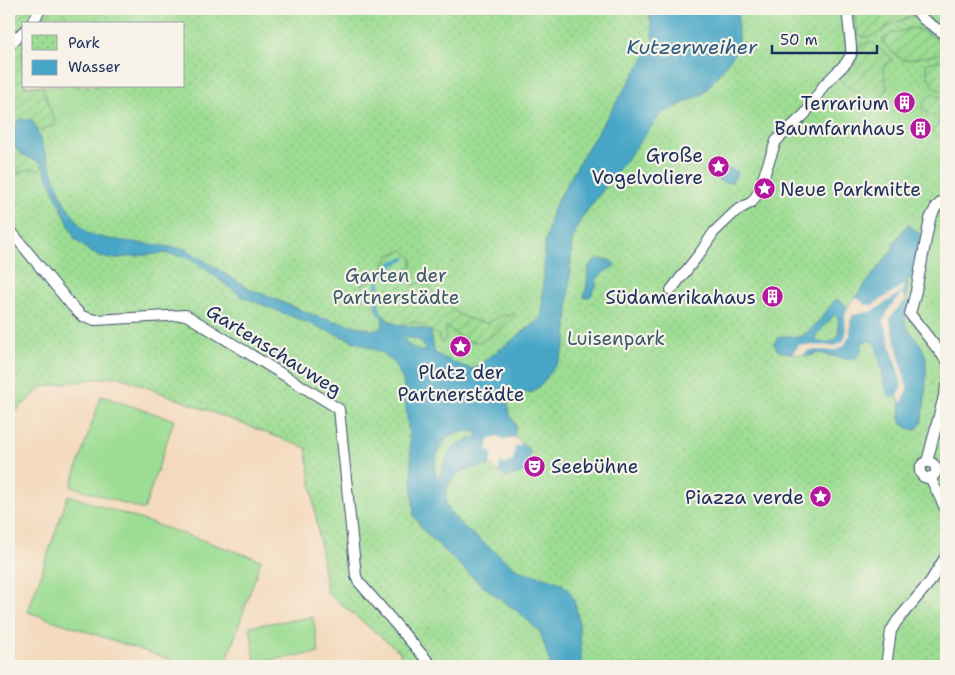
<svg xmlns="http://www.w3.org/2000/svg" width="955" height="675" font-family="'Shantell Sans',sans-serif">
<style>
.park{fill:url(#park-dots);stroke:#5c8678;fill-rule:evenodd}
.garden{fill:url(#garden-furrows);stroke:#5c8678}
.pitch{fill:#9ddd93;stroke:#5c8678}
.water{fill:#47a6c6;stroke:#316a92;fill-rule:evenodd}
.pier{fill:#f4dabd}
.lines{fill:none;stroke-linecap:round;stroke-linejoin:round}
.stream{stroke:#47a6c6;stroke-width:4.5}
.pedestrian-casing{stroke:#3c496c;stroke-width:12}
.pedestrian{stroke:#fff;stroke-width:10}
.labels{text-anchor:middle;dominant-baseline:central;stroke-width:4.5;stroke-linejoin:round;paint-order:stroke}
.poi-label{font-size:19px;fill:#1b2f5e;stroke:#f7f3e8;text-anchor:end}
.park-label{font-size:19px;fill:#3c5a6b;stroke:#f7f3e8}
.street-label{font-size:19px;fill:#1b2f5e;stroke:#f7f3e8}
.water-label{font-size:20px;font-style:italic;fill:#2a5982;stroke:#f7f3e8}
</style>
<defs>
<pattern id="park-dots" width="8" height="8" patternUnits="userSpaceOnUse" patternTransform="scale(1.25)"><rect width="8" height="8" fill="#9ddd93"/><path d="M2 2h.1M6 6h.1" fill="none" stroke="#87be81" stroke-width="1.8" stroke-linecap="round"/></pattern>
<pattern id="garden-furrows" width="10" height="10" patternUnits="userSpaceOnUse" patternTransform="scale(1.25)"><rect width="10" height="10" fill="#9ddd93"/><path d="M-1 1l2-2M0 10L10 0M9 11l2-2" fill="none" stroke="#87be81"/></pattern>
</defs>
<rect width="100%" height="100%" fill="#f7f3e8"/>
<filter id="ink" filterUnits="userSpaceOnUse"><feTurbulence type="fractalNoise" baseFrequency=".02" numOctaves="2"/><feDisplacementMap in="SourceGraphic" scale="10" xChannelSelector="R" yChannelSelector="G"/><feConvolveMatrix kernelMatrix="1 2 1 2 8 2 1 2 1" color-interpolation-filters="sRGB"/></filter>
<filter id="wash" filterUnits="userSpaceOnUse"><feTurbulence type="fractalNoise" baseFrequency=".0096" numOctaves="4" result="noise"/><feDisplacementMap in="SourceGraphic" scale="20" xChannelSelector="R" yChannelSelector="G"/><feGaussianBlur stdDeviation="1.12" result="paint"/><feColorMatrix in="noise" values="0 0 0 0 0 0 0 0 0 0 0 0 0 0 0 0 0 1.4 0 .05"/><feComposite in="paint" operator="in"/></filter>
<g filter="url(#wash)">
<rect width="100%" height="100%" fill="#f4dabd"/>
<path class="park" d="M9 9H946V666H402L400 652 327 593 306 448 117 376 42 387 9 417ZM24 24H184V86H24Z"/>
<g class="garden">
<path d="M18 9H62L70 24H24L22 64 24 86H42L56 125 38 131 34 124 37 160 42 164 40 170C31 166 18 174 9 177V19L13 16Z"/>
<path d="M854 9H908L914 16C907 19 900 20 894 23 882 29 872 42 858 35L855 22Z"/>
<path d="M911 28C925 30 933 38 946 42V53L905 60 897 56 883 43V39L891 34Z"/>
<path d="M870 41 893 59 883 67 887 89 875 106 838 79 855 65 859 47Z"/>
<path d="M946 59V91L936 90C929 81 927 74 926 63Z"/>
<path d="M932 93 946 100V109H943L939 113V117L943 121 946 122 945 144 932 132 940 121 921 108 925 104 923 102Z"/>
<path d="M404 250 412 258V267L403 277 413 285C424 279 432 285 434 296 445 297 449 305 456 312 465 319 477 321 487 323L500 316 516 314C510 324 486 343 474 342 463 341 454 332 446 326L445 340 443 342 440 341 439 336C432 331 420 322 411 322 407 323 404 326 400 325 388 324 364 297 356 287L369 282 372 273 383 268 389 255Z"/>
</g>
<g class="pitch">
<path d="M101 396 174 420 144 510 71 486Z"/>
<path d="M68 495 261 560 225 666H189L28 612Z"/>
<path d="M313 617 319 653 255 662 250 626Z"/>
</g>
<g class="water">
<path d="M648 9H738V49L703 94 661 114 580 220 572 242 566 342 560 359 542 384 531 393C520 391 515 394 508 404L510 415 516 425 514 437 530 451 526 471 506 478 490 465C470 468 450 470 446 493 445 498 446 504 448 508 454 522 480 540 493 550 501 556 511 566 520 570 536 578 557 575 569 591 582 610 579 644 582 666H551L540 632 517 611 481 585 424 531 414 516 410 446 403 380 393 362 383 353 243 297 190 258 163 253 109 259 90 252 75 239 42 164C36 159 30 158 23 155 10 147 10 129 20 119L32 120 34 124 64 202 79 224 89 234 108 239 186 249 248 288 318 317 373 330 380 329 383 325 382 317 377 310C382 313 387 320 392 323 405 328 418 325 431 332L434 351 436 354 462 366 474 369 540 319 542 314 545 242 553 209 584 154 653 44 652 27ZM404 338C414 337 424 340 425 351H419L407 344 406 341 403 340ZM468 431 478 433 476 438C449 443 449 455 439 477L437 478C431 462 440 439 456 433 460 432 465 431 468 431Z"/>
<path d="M711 166 731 169 738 172 732 182C721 185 715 178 710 169Z"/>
<path d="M908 224 919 233 921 242 914 272 908 281 906 299 908 301C907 306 905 312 905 317 904 331 921 340 925 354 928 363 925 414 921 423 920 426 918 428 916 430 890 426 906 411 898 397H890L887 393 876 346 872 341 862 342C862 352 861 357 851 360L818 353 810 356 778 351 774 344 778 337C786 334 793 338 801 336 811 333 829 308 836 299L848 307 894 247 892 245ZM834 315 838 317 839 335C833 343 825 344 816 341L815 339 816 336Z"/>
<path d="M598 259 610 260 616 265 604 272 596 280 597 285 592 292 591 296 584 298C584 293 587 288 587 282 588 272 586 264 598 259Z"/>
</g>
<g class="pier">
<path d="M905 284 901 294 906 299 889 318 907 388 902 403 898 397 902 385 884 321 889 309 901 294 900 293 873 311 853 315 850 321V335L844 346 836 350H809L803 355 793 353 799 345 835 346 843 342 846 335 845 314 848 307 856 297 866 305H873Z"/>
<path d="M498 436 504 440 514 437 522 444 513 448 515 450 513 461 503 464 500 462 499 472 490 465 492 454 487 450 489 439Z"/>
</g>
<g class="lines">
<path class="stream" d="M380 313C374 303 378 287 380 275L385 274 393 263 404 259"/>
</g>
</g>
<g filter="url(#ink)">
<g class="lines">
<defs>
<g id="pedestrian">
<path d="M915 9 923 19 946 35"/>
<path d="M31 24 41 9"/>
<path d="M9 45 24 31"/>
<path d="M946 198 936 207 930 219 916 291 910 314 946 360"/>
<path d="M9 229 72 306 82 316 95 320 186 315 339 409 356 576 358 581 432 666"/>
<path d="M671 290 700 253 714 232 736 211 752 202 758 193 776 141 805 114 824 85 846 63 851 55V46L847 9"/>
<path d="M927 462 946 388"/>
<circle cx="928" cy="470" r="8"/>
<path d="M930 477 946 510"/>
<path d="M886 666 891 631 897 621 930 582 946 556"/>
</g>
</defs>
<use href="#pedestrian" class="pedestrian-casing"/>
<use href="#pedestrian" class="pedestrian"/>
</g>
</g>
<defs>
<symbol id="building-disc" viewBox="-11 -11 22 22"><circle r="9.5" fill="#b5179e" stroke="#f7f3e8"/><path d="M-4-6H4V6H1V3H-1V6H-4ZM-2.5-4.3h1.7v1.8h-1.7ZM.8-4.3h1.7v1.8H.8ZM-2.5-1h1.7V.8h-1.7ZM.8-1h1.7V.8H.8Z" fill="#fff"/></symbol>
<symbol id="sight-disc" viewBox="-11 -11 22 22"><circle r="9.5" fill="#b5179e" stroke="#f7f3e8"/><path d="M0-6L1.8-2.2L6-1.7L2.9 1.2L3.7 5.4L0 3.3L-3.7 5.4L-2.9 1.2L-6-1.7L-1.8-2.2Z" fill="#fff"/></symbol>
<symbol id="theatre-disc" viewBox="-11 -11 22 22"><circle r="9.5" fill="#b5179e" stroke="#f7f3e8"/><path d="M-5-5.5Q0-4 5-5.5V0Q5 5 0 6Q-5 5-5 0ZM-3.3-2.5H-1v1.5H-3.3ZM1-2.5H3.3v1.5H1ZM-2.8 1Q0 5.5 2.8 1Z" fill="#fff"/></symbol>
</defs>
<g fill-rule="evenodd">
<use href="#building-disc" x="892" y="90" width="25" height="25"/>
<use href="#building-disc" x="908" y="116" width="25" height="25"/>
<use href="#sight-disc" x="706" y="154" width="25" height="25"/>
<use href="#sight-disc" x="752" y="176" width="25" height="25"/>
<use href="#building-disc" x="760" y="284" width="25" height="25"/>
<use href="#sight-disc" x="448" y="334" width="25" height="25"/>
<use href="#theatre-disc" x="522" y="454" width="25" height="25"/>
<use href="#sight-disc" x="808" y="484" width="25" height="25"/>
</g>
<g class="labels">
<g class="poi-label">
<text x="889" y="103">Terrarium</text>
<text x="905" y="128">Baumfarnhaus</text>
<text x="703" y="155">Große<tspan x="703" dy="22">Vogelvoliere</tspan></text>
<text x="780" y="189" text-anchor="start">Neue Parkmitte</text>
<text x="756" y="297">Südamerikahaus</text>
<text x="461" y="372" text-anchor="middle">Platz der<tspan x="461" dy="22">Partnerstädte</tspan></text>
<text x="551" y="466" text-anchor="start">Seebühne</text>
<text x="804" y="497">Piazza verde</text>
</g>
<g class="park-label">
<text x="396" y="275">Garten der<tspan x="396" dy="22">Partnerstädte</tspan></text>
<text x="616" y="338">Luisenpark</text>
</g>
<g class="street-label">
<text transform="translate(274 350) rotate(32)">Gartenschauweg</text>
</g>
<g class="water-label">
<text x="692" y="47">Kutzerweiher</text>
</g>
</g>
<rect width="955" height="675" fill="none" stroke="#f7f3e8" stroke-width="30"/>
<rect x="22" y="22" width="162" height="65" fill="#f7f3e8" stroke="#9fa5b1"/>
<rect x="32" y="35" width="25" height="15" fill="url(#park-dots)" stroke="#9fa5b1"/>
<text x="68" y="48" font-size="15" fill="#1b2f5e">Park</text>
<rect x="32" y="60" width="25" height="15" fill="#47a6c6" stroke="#9fa5b1"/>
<text x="68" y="72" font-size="15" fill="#1b2f5e">Wasser</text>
<path d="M772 45v8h105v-8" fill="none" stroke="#1b2f5e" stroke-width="2.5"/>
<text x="780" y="45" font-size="15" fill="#1b2f5e" stroke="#f7f3e8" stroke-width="4" paint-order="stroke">50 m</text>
</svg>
